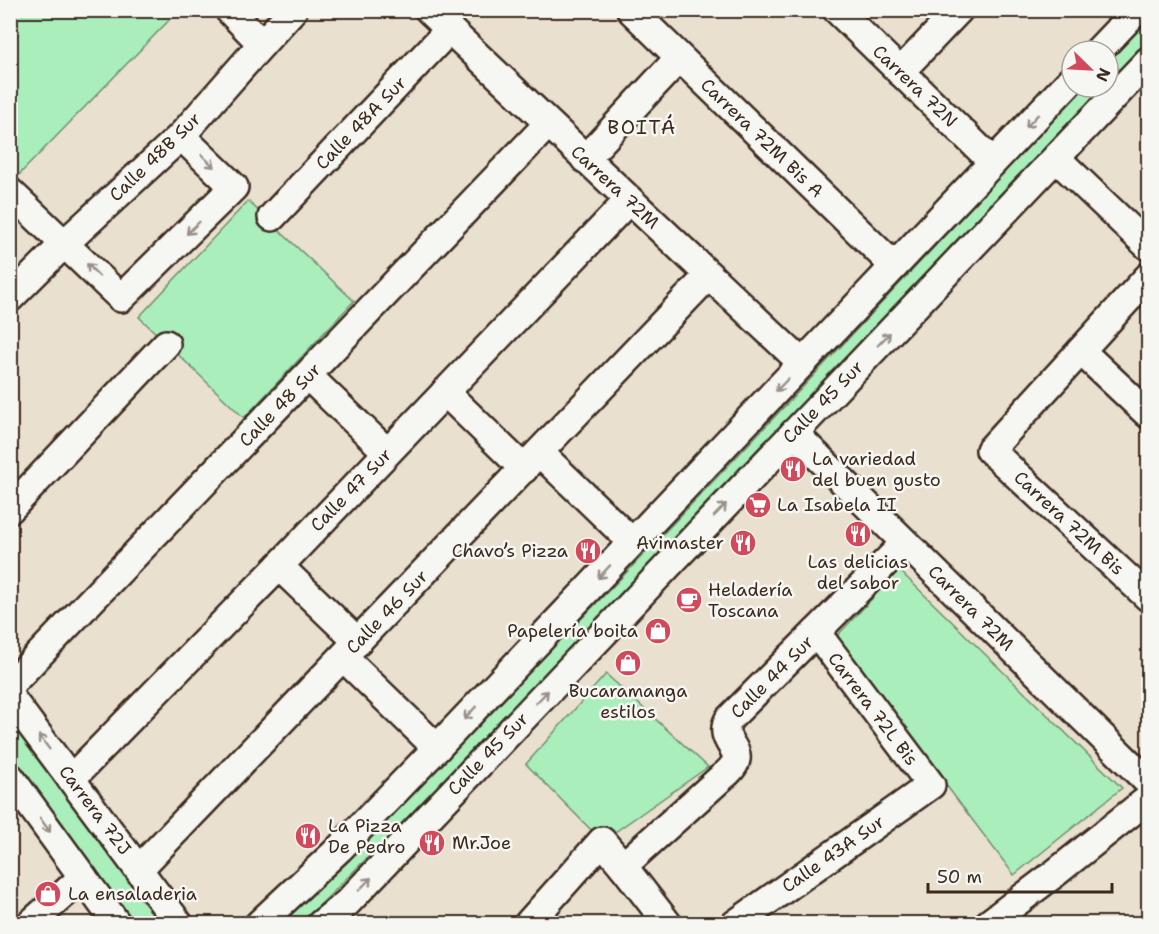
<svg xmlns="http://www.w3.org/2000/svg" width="1159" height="934" font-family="'Shantell Sans',sans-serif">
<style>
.green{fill:#aaefbb;stroke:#728c6c;stroke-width:1.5}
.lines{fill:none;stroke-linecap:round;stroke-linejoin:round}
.minor-casing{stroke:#3b2a1e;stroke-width:32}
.minor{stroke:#f6f6f2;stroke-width:27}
.oneway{stroke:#989088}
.labels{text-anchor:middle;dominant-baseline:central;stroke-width:5;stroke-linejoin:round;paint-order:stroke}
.street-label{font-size:18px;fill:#3b2a1e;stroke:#f6f6f2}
.poi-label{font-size:18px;fill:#3b2a1e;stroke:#f6f6f2;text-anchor:start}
.neighbourhood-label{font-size:20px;letter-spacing:1.5px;fill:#3b2a1e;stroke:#f6f6f2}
</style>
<rect width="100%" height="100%" fill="#e9e0d0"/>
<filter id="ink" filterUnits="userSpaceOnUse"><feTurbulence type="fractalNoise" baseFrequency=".0167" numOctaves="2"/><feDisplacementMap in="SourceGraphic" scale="12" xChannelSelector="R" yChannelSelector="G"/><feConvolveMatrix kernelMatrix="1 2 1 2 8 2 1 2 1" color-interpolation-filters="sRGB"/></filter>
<g filter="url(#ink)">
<g class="green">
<path d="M10 11H178L11 183H10Z"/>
<path d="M1148 20V40L1108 82V62Z"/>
<path d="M1084 87H1103L880 327 605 616 428 797 316 909 299 923 279 924 302 903 416 788 623 576 801 389Z"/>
<path d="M248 201 354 301 244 418 139 317Z"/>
<path d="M899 570 1122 788 1014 875 835 638Z"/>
<path d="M606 674 708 767 602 841 526 764Z"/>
<path d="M10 721 161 923H135L11 756Z"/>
</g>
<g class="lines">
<defs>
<g id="minor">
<path d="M229 10 262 44"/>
<path d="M429 10 802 363"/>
<path d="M631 10 894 266"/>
<path d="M837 10 993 162"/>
<path d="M1098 51 1137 10"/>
<path d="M900 72 959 10"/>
<path d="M1056 158 1148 246"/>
<path d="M585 159 679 58"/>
<path d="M10 192 121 298 234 187 181 136"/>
<path d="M272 217 450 29"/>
<path d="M1148 277 990 450 1148 597"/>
<path d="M10 298 64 244 181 136 262 44 293 10"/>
<path d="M1081 351 1148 414"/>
<path d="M308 376 387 452"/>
<path d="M445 392 524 469"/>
<path d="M794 433 1148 782"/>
<path d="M540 453 632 542"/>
<path d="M10 509 166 344"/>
<path d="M279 566 358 642"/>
<path d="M343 657 437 748"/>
<path d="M10 685 548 124"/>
<path d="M10 697 179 924"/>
<path d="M10 777 117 924"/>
<path d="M71 779 279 566 629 200"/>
<path d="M623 866 721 778C758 750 714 746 729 719L905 543"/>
<path d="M139 869 709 275"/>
<path d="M30 924 83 877"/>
<path d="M259 924 339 849 437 748 1072 79"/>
<path d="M321 924 347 903 1148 61"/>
<path d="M528 924 602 841 623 866 668 924"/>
<path d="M735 924 931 785 816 632"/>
<path d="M988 924 1054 874 1148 799"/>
</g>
</defs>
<use href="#minor" class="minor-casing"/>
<use href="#minor" class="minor"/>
</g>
<defs><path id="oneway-shaft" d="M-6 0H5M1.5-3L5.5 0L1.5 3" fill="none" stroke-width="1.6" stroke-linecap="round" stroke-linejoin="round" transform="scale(1.5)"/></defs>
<g class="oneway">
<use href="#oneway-shaft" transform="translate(1032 121) rotate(133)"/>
<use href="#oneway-shaft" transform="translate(208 161) rotate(44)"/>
<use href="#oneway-shaft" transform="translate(193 228) rotate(136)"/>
<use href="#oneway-shaft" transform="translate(93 270) rotate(-135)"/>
<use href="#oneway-shaft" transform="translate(884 339) rotate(-46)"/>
<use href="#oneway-shaft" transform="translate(782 385) rotate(134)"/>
<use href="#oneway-shaft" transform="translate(720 510) rotate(-46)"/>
<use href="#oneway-shaft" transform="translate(604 572) rotate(133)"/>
<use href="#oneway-shaft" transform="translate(542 697) rotate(-46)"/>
<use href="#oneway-shaft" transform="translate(470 713) rotate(133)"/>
<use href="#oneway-shaft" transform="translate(44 742) rotate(-127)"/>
<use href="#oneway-shaft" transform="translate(45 825) rotate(54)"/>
<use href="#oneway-shaft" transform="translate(365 884) rotate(-46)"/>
</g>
</g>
<defs>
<symbol id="restaurant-disc" viewBox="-11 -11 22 22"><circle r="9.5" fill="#d1495b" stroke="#f6f6f2"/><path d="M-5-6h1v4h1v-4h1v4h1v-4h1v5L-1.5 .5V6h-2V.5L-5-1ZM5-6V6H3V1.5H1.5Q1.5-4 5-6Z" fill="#fff"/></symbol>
<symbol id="supermarket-disc" viewBox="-11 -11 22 22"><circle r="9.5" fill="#d1495b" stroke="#f6f6f2"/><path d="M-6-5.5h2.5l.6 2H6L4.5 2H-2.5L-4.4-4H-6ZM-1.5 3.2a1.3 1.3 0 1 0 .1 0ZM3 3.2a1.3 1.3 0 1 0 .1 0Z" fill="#fff"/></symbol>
<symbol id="cafe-disc" viewBox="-11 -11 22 22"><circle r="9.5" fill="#d1495b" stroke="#f6f6f2"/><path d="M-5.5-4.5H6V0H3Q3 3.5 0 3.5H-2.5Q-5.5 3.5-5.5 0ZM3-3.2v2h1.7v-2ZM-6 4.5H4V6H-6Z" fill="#fff"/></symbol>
<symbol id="shop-disc" viewBox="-11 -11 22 22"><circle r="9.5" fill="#d1495b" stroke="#f6f6f2"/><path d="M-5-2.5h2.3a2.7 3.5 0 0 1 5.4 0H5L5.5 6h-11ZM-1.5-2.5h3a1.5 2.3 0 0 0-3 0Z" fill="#fff"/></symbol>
</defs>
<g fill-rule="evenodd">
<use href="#restaurant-disc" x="778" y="454" width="30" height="30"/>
<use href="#supermarket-disc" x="743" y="490" width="30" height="30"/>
<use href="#restaurant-disc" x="843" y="519" width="30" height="30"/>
<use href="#restaurant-disc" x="728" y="528" width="30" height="30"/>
<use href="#restaurant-disc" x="573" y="536" width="30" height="30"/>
<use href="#cafe-disc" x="674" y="585" width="30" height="30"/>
<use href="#shop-disc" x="643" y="616" width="30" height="30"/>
<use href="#shop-disc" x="613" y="648" width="30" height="30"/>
<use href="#restaurant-disc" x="293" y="821" width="30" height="30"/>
<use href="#restaurant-disc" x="417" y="828" width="30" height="30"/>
<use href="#shop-disc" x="33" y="879" width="30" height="30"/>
</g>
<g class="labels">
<g class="street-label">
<text transform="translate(915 86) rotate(44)">Carrera 72N</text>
<text transform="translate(361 123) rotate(-46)">Calle 48A Sur</text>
<text transform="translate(762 138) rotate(44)">Carrera 72M Bis A</text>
<text transform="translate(155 157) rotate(-44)">Calle 48B Sur</text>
<text transform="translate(615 187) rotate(43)">Carrera 72M</text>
<text transform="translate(823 402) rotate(-46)">Calle 45 Sur</text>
<text transform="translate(280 405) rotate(-46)">Calle 48 Sur</text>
<text transform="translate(351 490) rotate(-46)">Calle 47 Sur</text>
<text transform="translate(1069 523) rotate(43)">Carrera 72M Bis</text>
<text transform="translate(971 608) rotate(45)">Carrera 72M</text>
<text transform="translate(387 612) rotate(-46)">Calle 46 Sur</text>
<text transform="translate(772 677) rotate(-45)">Calle 44 Sur</text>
<text transform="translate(873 709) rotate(53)">Carrera 72L Bis</text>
<text transform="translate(488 754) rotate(-46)">Calle 45 Sur</text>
<text transform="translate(95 810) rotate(53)">Carrera 72J</text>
<text transform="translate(833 854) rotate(-35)">Calle 43A Sur</text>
</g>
<g class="poi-label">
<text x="812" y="459">La variedad<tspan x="812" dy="21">del buen gusto</tspan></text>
<text x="777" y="505">La Isabela II</text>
<text x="724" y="543" text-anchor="end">Avimaster</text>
<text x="568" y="551" text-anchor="end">Chavo’s Pizza</text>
<text x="858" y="562" text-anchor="middle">Las delicias<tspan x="858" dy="21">del sabor</tspan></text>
<text x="708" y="590">Heladería<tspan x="708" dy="21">Toscana</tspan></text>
<text x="638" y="631" text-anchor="end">Papelería boita</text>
<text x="628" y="691" text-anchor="middle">Bucaramanga<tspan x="628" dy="21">estilos</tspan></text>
<text x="328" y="826">La Pizza<tspan x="328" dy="21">De Pedro</tspan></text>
<text x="452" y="843">Mr.Joe</text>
<text x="68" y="894">La ensaladeria</text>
</g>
<g class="neighbourhood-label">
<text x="642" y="127">BOITÁ</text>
</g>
</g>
<rect width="1159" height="934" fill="none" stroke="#f6f6f2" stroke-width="36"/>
<rect x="18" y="18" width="1123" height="898" fill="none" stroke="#3b2a1e" stroke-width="2" filter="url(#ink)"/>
<g transform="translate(1090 69) rotate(114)"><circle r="28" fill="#f6f6f2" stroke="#aba49d" stroke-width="1.5"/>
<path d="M0-4.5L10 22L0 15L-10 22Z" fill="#d1495b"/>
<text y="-9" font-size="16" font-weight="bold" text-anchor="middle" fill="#3b2a1e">N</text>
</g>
<path d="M928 883v9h184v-9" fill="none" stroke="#3b2a1e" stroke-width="3"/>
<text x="937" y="883" font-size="18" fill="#3b2a1e" stroke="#f6f6f2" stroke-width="4.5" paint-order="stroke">50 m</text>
</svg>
